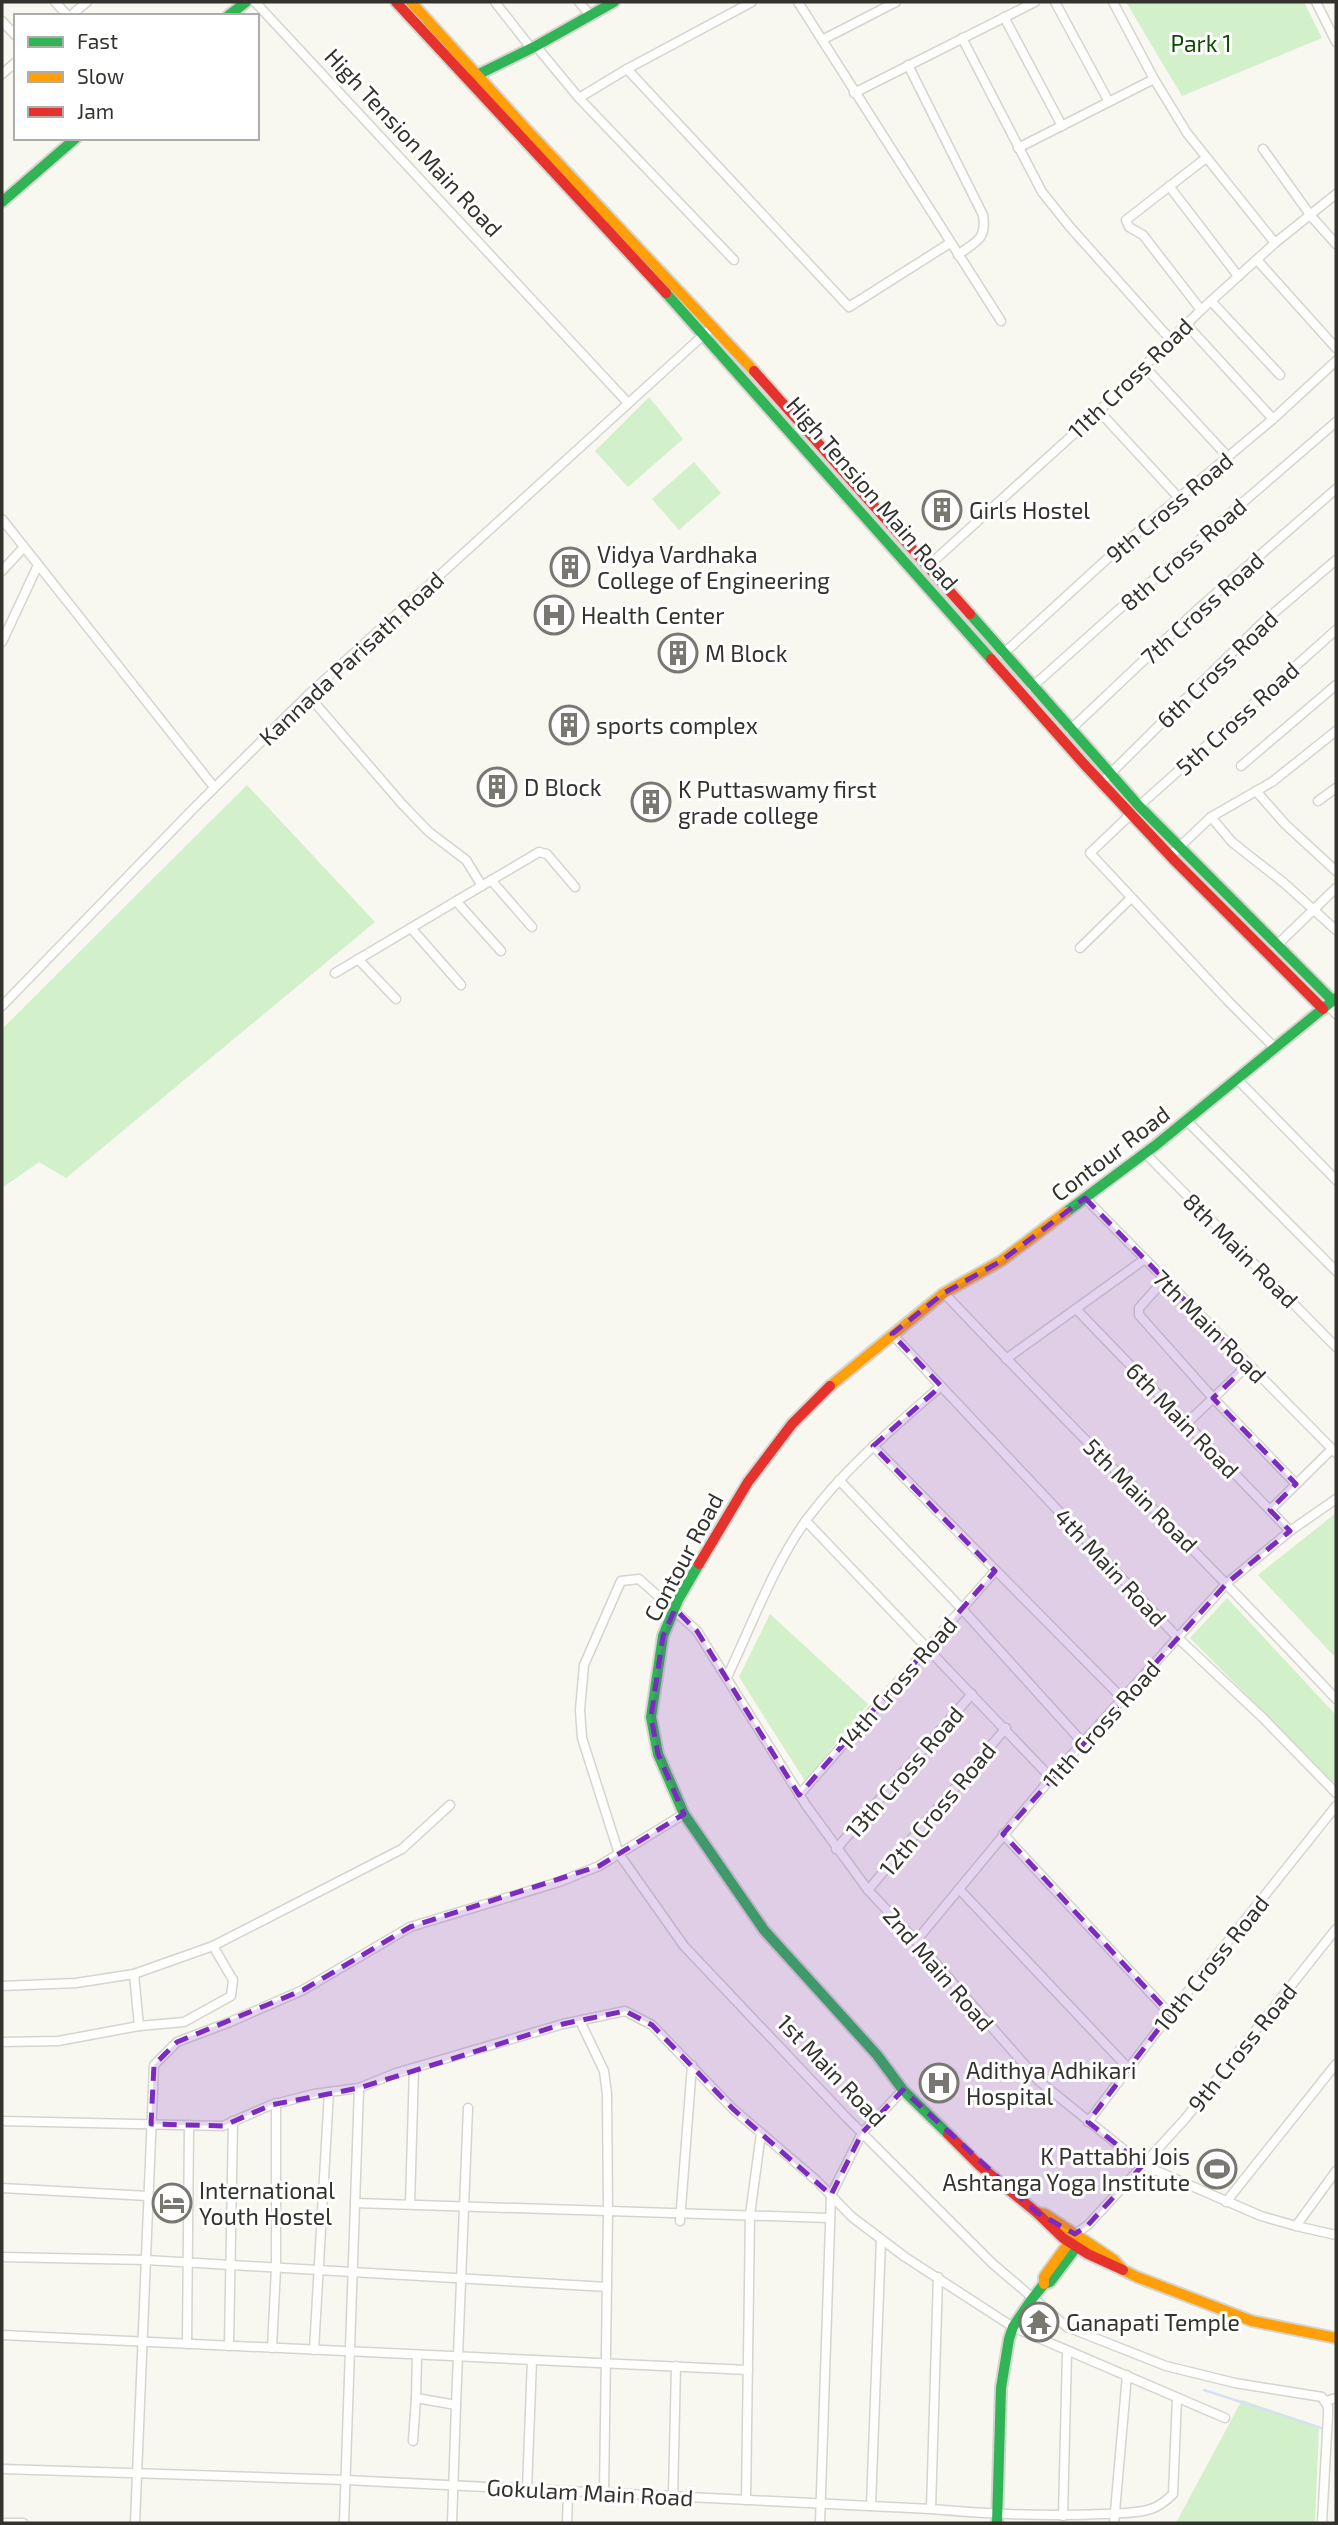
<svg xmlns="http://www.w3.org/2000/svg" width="1338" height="2525" font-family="'Exo 2',sans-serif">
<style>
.green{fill:#d2f0c9}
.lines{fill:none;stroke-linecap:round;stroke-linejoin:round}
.stream{stroke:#d4e2f4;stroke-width:2.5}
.street-casing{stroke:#d5d5cf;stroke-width:11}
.fast-casing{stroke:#d5d5cf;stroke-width:14}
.slow-casing{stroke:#d5d5cf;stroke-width:14}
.jam-casing{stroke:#d5d5cf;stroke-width:14}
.street{stroke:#fefefd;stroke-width:8}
.fast{stroke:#30b455;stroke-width:10}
.slow{stroke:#ff9f0a;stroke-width:10}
.jam{stroke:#e5322d;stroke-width:10}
.marked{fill:#7b2cbf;fill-opacity:0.2;stroke:#7b2cbf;stroke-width:5;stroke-dasharray:14 9;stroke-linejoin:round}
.labels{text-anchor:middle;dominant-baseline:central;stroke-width:6;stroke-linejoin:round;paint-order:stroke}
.park-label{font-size:23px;fill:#0d4b03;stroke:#fff}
.street-label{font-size:23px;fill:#33322d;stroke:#fff}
.poi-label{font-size:23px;fill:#33322d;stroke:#fff;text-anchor:start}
</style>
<rect width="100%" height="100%" fill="#f8f7f0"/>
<g class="green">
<path d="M1126 2H1304L1322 38 1182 96Z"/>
<path d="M649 397 683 439 628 487 595 451Z"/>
<path d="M694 462 721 493 679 530 652 499Z"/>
<path d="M247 785 375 922 66 1178 39 1162 2 1188V1029Z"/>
<path d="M1336 1513V1652L1334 1656 1258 1575Z"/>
<path d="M1227 1598 1336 1715V1785L1190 1638Z"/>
<path d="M770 1614 868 1704 805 1781 739 1677Z"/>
<path d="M1242 2400 1319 2426 1315 2523H1176Z"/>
</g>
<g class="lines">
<path class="stream" d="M1204 2390 1324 2429"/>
<defs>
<g id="street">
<path d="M55 2 68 16"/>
<path d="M255 2 628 403"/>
<path d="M495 2 531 48"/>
<path d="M579 2 589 14"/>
<path d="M798 2 1001 321"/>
<path d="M1055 2 1109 102"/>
<path d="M1113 2 1154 79 1187 133 1275 243"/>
<path d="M1316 2 1336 42"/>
<path d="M70 16 87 2"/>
<path d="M1004 17 1062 126"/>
<path d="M2 21 16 36"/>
<path d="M962 38 1042 192 1070 227 1170 339"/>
<path d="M822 40 896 2"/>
<path d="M536 46 579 98 734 260"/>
<path d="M908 65 983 215C987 240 976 241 958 255"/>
<path d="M627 69 849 307 950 243"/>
<path d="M2 74 16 62"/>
<path d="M854 93 1035 2"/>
<path d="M579 98 627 69 752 2"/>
<path d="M1018 148 1154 79"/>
<path d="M1263 149 1311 216 1336 244"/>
<path d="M1169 186 1238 276"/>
<path d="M1257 260 1336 348"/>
<path d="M1211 301 1280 375"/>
<path d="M1201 310 1143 235 1129 227 1126 220 1206 158"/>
<path d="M1186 324 1273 419"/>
<path d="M1144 366 1228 457"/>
<path d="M1099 411 1179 498"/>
<path d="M2 519 214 787"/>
<path d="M927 567 1099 411 1201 310 1275 243 1336 194"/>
<path d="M2 571 24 547"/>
<path d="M2 642 38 565"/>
<path d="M1003 654 1119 548 1273 419 1336 361"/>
<path d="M1032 687 1117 611 1336 422"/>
<path d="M308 695 402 804 429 832 466 860 482 886"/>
<path d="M1070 730 1198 609 1336 489"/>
<path d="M1241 766 1336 685"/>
<path d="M1107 777 1261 624 1336 560"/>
<path d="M1256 791 1285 824 1336 871"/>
<path d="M1318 801 1336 788"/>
<path d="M1139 806 1336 630"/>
<path d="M1131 814 1090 853 1229 1002 1275 1048"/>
<path d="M1211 817 1232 842 1284 883 1336 930"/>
<path d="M1170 856 1211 817 1272 782 1336 731"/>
<path d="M491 880 532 927"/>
<path d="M456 901 501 951"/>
<path d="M411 928 461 985"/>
<path d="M1276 946 1336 888"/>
<path d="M1080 948 1131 898"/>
<path d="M358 959 396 999"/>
<path d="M335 973 539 852 547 854 575 887"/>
<path d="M1328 1005 1336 1014"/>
<path d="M2 1006 194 808 308 695 709 330"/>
<path d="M1237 1079 1336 1180"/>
<path d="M1186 1120 1336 1271"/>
<path d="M1145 1153 1336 1347"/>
<path d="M1085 1198 1336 1453"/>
<path d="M1165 1279 1139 1308V1315L1213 1398 1296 1484"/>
<path d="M944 1293C1073 1430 1208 1562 1336 1699"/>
<path d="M1076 1309 1290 1531"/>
<path d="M892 1334 1178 1638 1263 1718 1336 1793"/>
<path d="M1006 1359 1145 1259"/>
<path d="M1186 1424 1248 1365"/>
<path d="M873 1446 1123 1699"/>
<path d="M839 1480 962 1609 1084 1744"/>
<path d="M1270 1510 1332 1449"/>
<path d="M806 1521 1051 1778"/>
<path d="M727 1677C752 1625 773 1566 807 1519 845 1468 893 1428 941 1386"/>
<path d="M799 1795 995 1571"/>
<path d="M1003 1834 1170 2014"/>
<path d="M836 1849 972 1694"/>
<path d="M959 1889 1128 2068"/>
<path d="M868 1890 1006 1728"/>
<path d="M916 1941 1051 1778 1227 1583 1290 1531 1336 1499"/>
<path d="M134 1974 139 2026"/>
<path d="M2 1986 76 1983 134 1974 213 1946 402 1849 450 1805"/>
<path d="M580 2021 604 2071 607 2094 608 2211 604 2493"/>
<path d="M2 2042 58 2041 139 2026 184 2022 231 1996 233 1980 213 1946"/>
<path d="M2 2121 223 2126 271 2105 314 2094 359 2088 396 2073 563 2024 625 2011 652 2025 733 2109 816 2180 852 2217 905 2257 1013 2327 1225 2418"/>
<path d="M1088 2122 1170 2014 1336 1806"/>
<path d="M2 2188 148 2196"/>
<path d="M1226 2202 1336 2064"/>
<path d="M355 2203 830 2218"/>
<path d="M410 2204 414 2068"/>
<path d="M680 2221 692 2065"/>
<path d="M1296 2226 1336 2171"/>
<path d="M1075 2234 1088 2225 1185 2119 1336 1929"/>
<path d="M2 2257 146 2260 607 2287"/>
<path d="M2 2335 748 2370"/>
<path d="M187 2344 189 2125"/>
<path d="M229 2346 233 2121"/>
<path d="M272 2348 276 2268V2103"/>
<path d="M314 2350 329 2092"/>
<path d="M416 2398 417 2355"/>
<path d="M1326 2401 1336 2398"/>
<path d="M456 2405 468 2108"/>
<path d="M413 2441 416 2398 456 2405 452 2523"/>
<path d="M2 2469 346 2480 931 2509C988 2514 1045 2517 1103 2514 1118 2513 1136 2514 1151 2509 1160 2506 1166 2501 1173 2494L1177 2398"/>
<path d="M527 2489 532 2360"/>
<path d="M673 2496 676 2366"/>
<path d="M746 2500 750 2215 761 2133"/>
<path d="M871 2506 881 2239"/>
<path d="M931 2509 938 2277"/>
<path d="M1063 2516 1067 2352"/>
<path d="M2 2523H23"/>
<path d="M135 2523 154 2065 177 2042 230 2022 303 1990 410 1927 559 1882 599 1866 684 1814"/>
<path d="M344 2523 359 2088"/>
<path d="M567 2523 568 2491"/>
<path d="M820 2523 831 2195 862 2133 903 2090"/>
<path d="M1114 2523 1127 2375"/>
<path d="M1322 2523 1328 2415V2407L1322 2397 1235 2383 1166 2366 1067 2327 993 2264 846 2117 684 1946 619 1854 582 1738 580 1710 584 1665 621 1581 639 1579 697 1631 806 1805 868 1890 916 1941 1039 2081 1143 2165 1261 2216 1296 2226 1336 2235"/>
</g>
<g id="fast">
<path d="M228 16 246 2"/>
<path d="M475 76 536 46 614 2"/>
<path d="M2 202 76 138"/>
<path d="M666 293 991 659"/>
<path d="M970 614 1139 806 1333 1001"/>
<path d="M1066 1212 1156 1145 1336 998"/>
<path d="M699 1564 678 1600 663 1636 651 1717 658 1754 684 1814 764 1930 877 2055 903 2090 948 2134"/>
<path d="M997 2523 1001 2388 1009 2339 1013 2327 1032 2299 1044 2284 1050 2282 1081 2241"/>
</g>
<g id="slow">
<path d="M411 2 527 130 754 371"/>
<path d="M830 1386 944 1293 1001 1261 1066 1212"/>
<path d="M1036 2212 1045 2214 1114 2260 1123 2270 1137 2277 1252 2321 1336 2338"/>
<path d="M1044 2284V2277L1073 2237"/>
</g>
<g id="jam">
<path d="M396 2 666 293"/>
<path d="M754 371 970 614"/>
<path d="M991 659 1084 764 1175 861 1323 1009"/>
<path d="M699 1564 748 1482 792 1424 830 1386"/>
<path d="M948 2134 980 2166 1036 2212 1063 2238 1088 2254 1123 2270"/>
</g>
</defs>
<use href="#street" class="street-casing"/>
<use href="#fast" class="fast-casing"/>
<use href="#slow" class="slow-casing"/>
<use href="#jam" class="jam-casing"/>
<use href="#street" class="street"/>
<use href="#fast" class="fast"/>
<use href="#slow" class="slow"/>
<use href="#jam" class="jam"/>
</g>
<path class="marked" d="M1085 1198 1248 1365 1213 1398 1296 1484 1270 1510 1290 1531 1227 1583 1003 1834 1170 2014 1088 2122 1143 2165 1088 2225 1075 2234 1036 2212 903 2090 862 2133 831 2195 733 2109 652 2025 625 2011 563 2024 359 2088 271 2105 223 2126 151 2124 154 2065 177 2042 303 1990 410 1927 599 1866 684 1814 658 1754 651 1717 663 1636 675 1609 697 1631 799 1795 995 1571 873 1446 941 1386 892 1334 944 1293 1001 1261Z"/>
<defs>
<symbol id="building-ring" viewBox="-11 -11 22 22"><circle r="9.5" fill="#fff" stroke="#787771" stroke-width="1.5"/><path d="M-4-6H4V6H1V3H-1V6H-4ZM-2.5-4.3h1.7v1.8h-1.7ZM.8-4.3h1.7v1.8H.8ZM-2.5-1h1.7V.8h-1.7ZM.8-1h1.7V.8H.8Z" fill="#787771"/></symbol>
<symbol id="hospital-ring" viewBox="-11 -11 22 22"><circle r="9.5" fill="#fff" stroke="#787771" stroke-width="1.5"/><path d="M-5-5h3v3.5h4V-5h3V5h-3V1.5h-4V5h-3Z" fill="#787771"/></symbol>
<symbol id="stadium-ring" viewBox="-11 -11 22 22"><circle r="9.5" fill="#fff" stroke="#787771" stroke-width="1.5"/><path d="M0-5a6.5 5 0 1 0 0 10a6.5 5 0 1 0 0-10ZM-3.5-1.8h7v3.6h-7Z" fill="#787771"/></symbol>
<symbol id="hotel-ring" viewBox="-11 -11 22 22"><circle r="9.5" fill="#fff" stroke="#787771" stroke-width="1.5"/><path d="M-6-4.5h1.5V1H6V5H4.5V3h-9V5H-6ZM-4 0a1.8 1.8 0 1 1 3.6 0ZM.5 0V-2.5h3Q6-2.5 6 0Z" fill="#787771"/></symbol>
<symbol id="temple-ring" viewBox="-11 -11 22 22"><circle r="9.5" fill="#fff" stroke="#787771" stroke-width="1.5"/><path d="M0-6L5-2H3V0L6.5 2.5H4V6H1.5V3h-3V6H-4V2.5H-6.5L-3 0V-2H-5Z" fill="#787771"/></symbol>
</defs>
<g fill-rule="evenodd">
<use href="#building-ring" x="920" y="488" width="44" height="44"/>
<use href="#building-ring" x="548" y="545" width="44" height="44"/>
<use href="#hospital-ring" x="532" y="593" width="44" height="44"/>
<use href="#building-ring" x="656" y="631" width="44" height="44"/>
<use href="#building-ring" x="547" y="703" width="44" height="44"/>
<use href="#building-ring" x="475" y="765" width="44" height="44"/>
<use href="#building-ring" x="629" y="780" width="44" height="44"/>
<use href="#hospital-ring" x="917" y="2061" width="44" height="44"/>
<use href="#stadium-ring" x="1195" y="2147" width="44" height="44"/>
<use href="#hotel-ring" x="150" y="2181" width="44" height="44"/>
<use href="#temple-ring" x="1017" y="2300" width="44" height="44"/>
</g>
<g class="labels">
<g class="park-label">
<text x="1201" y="43">Park 1</text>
</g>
<g class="street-label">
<text transform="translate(414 142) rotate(47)">High Tension Main Road</text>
<text transform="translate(1130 378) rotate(-44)">11th Cross Road</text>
<text transform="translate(873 493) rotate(49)">High Tension Main Road</text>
<text transform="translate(1169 507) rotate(-40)">9th Cross Road</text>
<text transform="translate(1183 554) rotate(-41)">8th Cross Road</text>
<text transform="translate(1202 608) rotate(-42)">7th Cross Road</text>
<text transform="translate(351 658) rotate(-43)">Kannada Parisath Road</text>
<text transform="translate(1217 669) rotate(-44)">6th Cross Road</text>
<text transform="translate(1237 718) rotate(-42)">5th Cross Road</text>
<text transform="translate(1110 1153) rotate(-37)">Contour Road</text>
<text transform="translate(1241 1250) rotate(45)">8th Main Road</text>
<text transform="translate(1210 1326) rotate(45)">7th Main Road</text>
<text transform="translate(1183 1420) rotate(46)">6th Main Road</text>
<text transform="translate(1141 1495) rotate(45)">5th Main Road</text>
<text transform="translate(683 1557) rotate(-62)">Contour Road</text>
<text transform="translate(1111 1567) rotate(47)">4th Main Road</text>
<text transform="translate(897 1683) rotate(-49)">14th Cross Road</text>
<text transform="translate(1101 1724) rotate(-48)">11th Cross Road</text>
<text transform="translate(904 1772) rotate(-49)">13th Cross Road</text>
<text transform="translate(937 1809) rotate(-50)">12th Cross Road</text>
<text transform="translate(1211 1963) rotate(-51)">10th Cross Road</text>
<text transform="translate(939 1969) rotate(49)">2nd Main Road</text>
<text transform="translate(1242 2047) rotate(-51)">9th Cross Road</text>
<text transform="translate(832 2070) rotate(46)">1st Main Road</text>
<text transform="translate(590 2492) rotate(3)">Gokulam Main Road</text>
</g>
<g class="poi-label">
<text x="969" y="510">Girls Hostel</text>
<text x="597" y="554">Vidya Vardhaka<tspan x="597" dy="26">College of Engineering</tspan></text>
<text x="581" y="615">Health Center</text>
<text x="705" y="653">M Block</text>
<text x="596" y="725">sports complex</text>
<text x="524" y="787">D Block</text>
<text x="678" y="789">K Puttaswamy first<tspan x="678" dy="26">grade college</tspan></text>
<text x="966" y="2070">Adithya Adhikari<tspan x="966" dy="26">Hospital</tspan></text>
<text x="1190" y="2156" text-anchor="end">K Pattabhi Jois<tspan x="1190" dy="26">Ashtanga Yoga Institute</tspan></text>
<text x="199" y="2190">International<tspan x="199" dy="26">Youth Hostel</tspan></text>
<text x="1066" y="2322">Ganapati Temple</text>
</g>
</g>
<rect width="1338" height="2525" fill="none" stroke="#33322d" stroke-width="7"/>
<rect x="14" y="14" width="245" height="126" fill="#ffffff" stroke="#adadab" stroke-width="2"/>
<rect x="28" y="37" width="35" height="10" fill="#30b455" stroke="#adadab" stroke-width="2"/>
<text x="77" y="49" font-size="21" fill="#33322d">Fast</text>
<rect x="28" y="72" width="35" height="10" fill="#ff9f0a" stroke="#adadab" stroke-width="2"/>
<text x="77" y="84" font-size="21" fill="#33322d">Slow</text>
<rect x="28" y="107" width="35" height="10" fill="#e5322d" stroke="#adadab" stroke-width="2"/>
<text x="77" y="119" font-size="21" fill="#33322d">Jam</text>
</svg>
